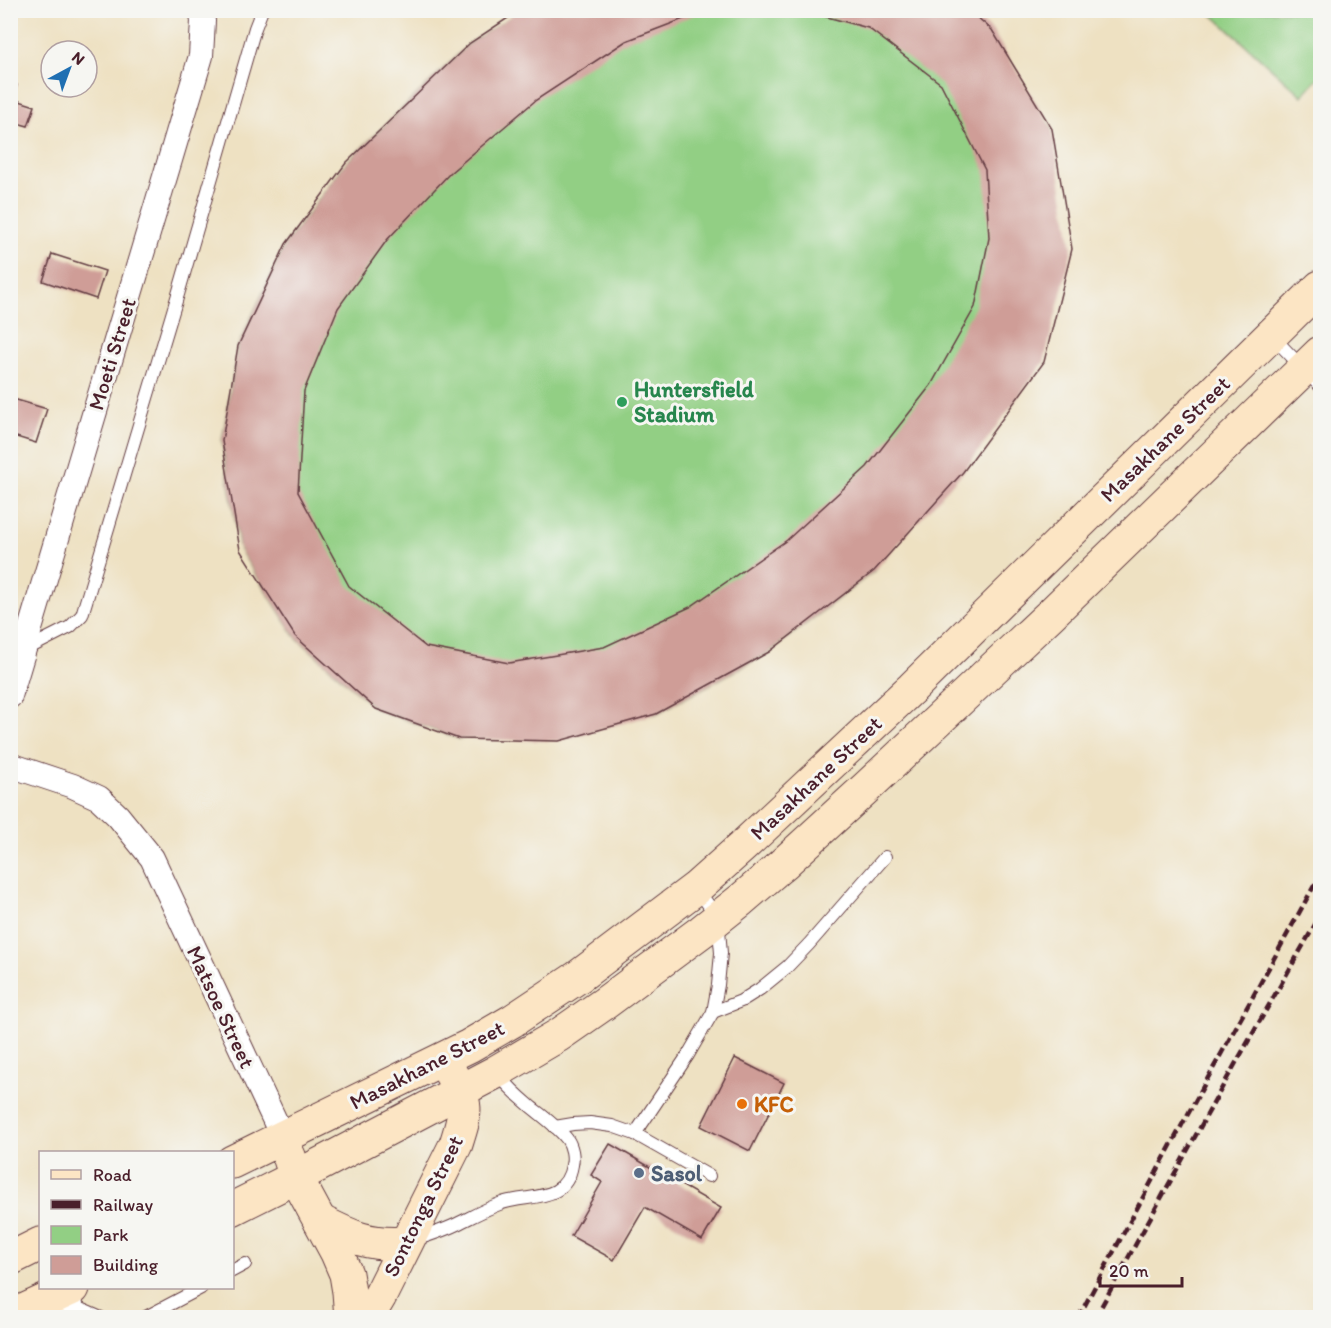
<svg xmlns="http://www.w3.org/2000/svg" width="1331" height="1328" font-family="Itim,sans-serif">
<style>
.green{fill:#92cf84;stroke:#6e7758;stroke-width:1.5}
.building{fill:#cf9d97}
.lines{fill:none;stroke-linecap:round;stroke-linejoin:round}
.lane-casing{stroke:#633c42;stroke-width:14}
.street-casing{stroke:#633c42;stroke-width:26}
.secondary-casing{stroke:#633c42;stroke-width:35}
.lane{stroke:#fff;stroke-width:12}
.street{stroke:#fff;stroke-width:24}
.secondary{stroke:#fce5c4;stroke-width:33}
.rail{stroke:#4a1f2b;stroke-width:4.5;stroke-dasharray:9 4.5;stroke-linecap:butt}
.leisure-dot{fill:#2e9e5b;stroke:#f6f6f2;stroke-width:2}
.food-dot{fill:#e8710a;stroke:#f6f6f2;stroke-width:2}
.service-dot{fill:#5c6f8a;stroke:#f6f6f2;stroke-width:2}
.labels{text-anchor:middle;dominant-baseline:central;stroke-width:6;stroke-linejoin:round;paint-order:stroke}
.street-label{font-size:22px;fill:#4a1f2b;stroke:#f6f6f2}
.leisure-label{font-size:22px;font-weight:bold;fill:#27864d;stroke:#f6f6f2;text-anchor:start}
.food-label{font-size:22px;font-weight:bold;fill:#c56008;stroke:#f6f6f2;text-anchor:start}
.service-label{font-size:22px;font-weight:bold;fill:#4e5e75;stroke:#f6f6f2;text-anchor:start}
</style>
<rect width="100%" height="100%" fill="#f6f6f2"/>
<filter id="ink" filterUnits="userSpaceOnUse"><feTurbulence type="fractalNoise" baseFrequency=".0167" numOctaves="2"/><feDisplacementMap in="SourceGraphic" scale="12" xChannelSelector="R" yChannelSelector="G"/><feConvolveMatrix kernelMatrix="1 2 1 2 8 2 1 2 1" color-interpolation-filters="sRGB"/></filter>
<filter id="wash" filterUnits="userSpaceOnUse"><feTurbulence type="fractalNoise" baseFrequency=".008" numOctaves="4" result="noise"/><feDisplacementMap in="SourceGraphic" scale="24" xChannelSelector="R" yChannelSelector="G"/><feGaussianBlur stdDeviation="1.35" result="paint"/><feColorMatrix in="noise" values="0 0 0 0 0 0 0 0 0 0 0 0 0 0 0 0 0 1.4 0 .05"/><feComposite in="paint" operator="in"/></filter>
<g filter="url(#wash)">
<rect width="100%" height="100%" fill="#eee1c2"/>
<g class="green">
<path d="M520 11H969L1052 129 874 571 769 652 656 714 459 739 376 709 295 636 240 550 222 441 238 346 286 244 346 163 470 43Z"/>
<path d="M1208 11H1320V76L1302 96Z"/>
</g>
<g id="blocks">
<g class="building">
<path d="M520 10H716V12L699 13 626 41 536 100 450 173 387 240 338 308 304 391 298 492 349 586 426 647 509 663 604 647 690 607 787 540 867 467 931 385 975 307 989 238 985 170 941 84 868 28 801 10H969L992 30 1052 129 1072 249 1044 362 963 472 874 571 769 652 656 714 559 741 459 739 376 709 295 636 240 550 222 441 238 346 286 244 346 163 470 43Z"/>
<path d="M10 82 17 85 13 99 35 106 28 126 10 121Z"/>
<path d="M52 254 105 271 96 299 43 281Z"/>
<path d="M10 398 47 409 36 443 10 435Z"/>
<path d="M735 1058 784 1083 750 1151 701 1126Z"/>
<path d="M610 1144 721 1208 702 1240 645 1207 614 1260 571 1236 602 1182 591 1175Z"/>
</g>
</g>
</g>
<g filter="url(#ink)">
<use href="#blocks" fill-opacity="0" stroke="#633c42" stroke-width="1.5"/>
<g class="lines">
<defs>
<g id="lane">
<path d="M1272 336 1320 386"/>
<path d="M25 650 70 627 82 615 179 291 255 28 262 10"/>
<path d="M713 1012 741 1001 760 989 787 967 809 944 885 857"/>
<path d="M555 1127 573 1124 590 1123 612 1126 635 1134 709 1176"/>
<path d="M635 1134 688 1055 713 1012 718 985 721 953 718 918 697 889"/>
<path d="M414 1240C430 1235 446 1230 461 1222 475 1215 488 1208 502 1203 530 1194 566 1203 572 1165 574 1157 572 1146 567 1139 557 1126 542 1116 529 1105 517 1095 507 1085 497 1073"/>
<path d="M232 1271 245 1264"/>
<path d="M71 1305 101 1318"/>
<path d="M144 1318 201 1288"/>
</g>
<g id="street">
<path d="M10 696 201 56 203 21 201 10"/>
<path d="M10 765 73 786 99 798 118 816 152 858 283 1138"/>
<path d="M66 1288 71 1305 69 1318"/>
</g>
<g id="secondary">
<path d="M289 1156 296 1177 337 1253 346 1274 349 1292 351 1318"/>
<path d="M232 1162 469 1046 512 1021 578 977 696 888 742 847 912 688 1320 287"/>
<path d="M232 1209 296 1177 496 1072 559 1035 605 1003 702 931 741 900 783 864 866 788 1050 615 1320 353"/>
<path d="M320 1221C351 1237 370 1246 406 1243"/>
<path d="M10 1259 40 1244"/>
<path d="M10 1317 73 1288"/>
<path d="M367 1318 380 1296 456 1144C467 1110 468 1105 450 1072"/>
</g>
</defs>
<use href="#lane" class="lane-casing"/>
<use href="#street" class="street-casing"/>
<use href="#secondary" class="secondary-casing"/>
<use href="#lane" class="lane"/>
<use href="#street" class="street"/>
<use href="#secondary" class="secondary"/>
<g class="rail">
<path d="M1078 1318 1183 1123 1320 875"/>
<path d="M1095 1318 1229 1075 1320 916"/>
</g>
</g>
</g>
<circle class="leisure-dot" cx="622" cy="402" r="6"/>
<circle class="food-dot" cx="742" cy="1104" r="6"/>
<circle class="service-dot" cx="639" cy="1173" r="6"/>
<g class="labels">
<g class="street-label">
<text transform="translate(112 354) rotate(-73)">Moeti Street</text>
<text transform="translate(1165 439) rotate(-44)">Masakhane Street</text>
<text transform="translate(816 778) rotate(-43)">Masakhane Street</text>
<text transform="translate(221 1007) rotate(65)">Matsoe Street</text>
<text transform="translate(427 1065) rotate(-27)">Masakhane Street</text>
<text transform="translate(423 1206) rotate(-64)">Sontonga Street</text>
</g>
<g class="leisure-label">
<text x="634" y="389">Huntersfield<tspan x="634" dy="25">Stadium</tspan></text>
</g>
<g class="food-label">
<text x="754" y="1104">KFC</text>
</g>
<g class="service-label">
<text x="651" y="1173">Sasol</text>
</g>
</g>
<rect width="1331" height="1328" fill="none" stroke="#f6f6f2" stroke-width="36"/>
<rect x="39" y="1151" width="195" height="138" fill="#f6f6f2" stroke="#b1a0a2" stroke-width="1.5"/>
<rect x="51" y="1170" width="30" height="9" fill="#fce5c4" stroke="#b1a0a2" stroke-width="1.5"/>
<text x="93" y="1181" font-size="18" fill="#4a1f2b">Road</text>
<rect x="51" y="1200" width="30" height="9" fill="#4a1f2b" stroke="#b1a0a2" stroke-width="1.5"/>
<text x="93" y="1211" font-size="18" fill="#4a1f2b">Railway</text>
<rect x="51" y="1226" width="30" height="18" fill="#92cf84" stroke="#b1a0a2" stroke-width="1.5"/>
<text x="93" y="1241" font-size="18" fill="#4a1f2b">Park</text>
<rect x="51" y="1256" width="30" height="18" fill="#cf9d97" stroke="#b1a0a2" stroke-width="1.5"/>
<text x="93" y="1271" font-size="18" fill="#4a1f2b">Building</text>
<g transform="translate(69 69) rotate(41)"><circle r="28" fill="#f6f6f2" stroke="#b1a0a2" stroke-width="1.5"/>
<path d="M0-4.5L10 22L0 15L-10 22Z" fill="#1f6fb2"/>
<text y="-9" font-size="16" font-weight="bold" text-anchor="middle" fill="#4a1f2b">N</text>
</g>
<path d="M1100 1277v9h82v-9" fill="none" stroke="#4a1f2b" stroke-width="3"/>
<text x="1109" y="1277" font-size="18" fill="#4a1f2b" stroke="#f6f6f2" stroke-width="4.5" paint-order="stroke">20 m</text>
</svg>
